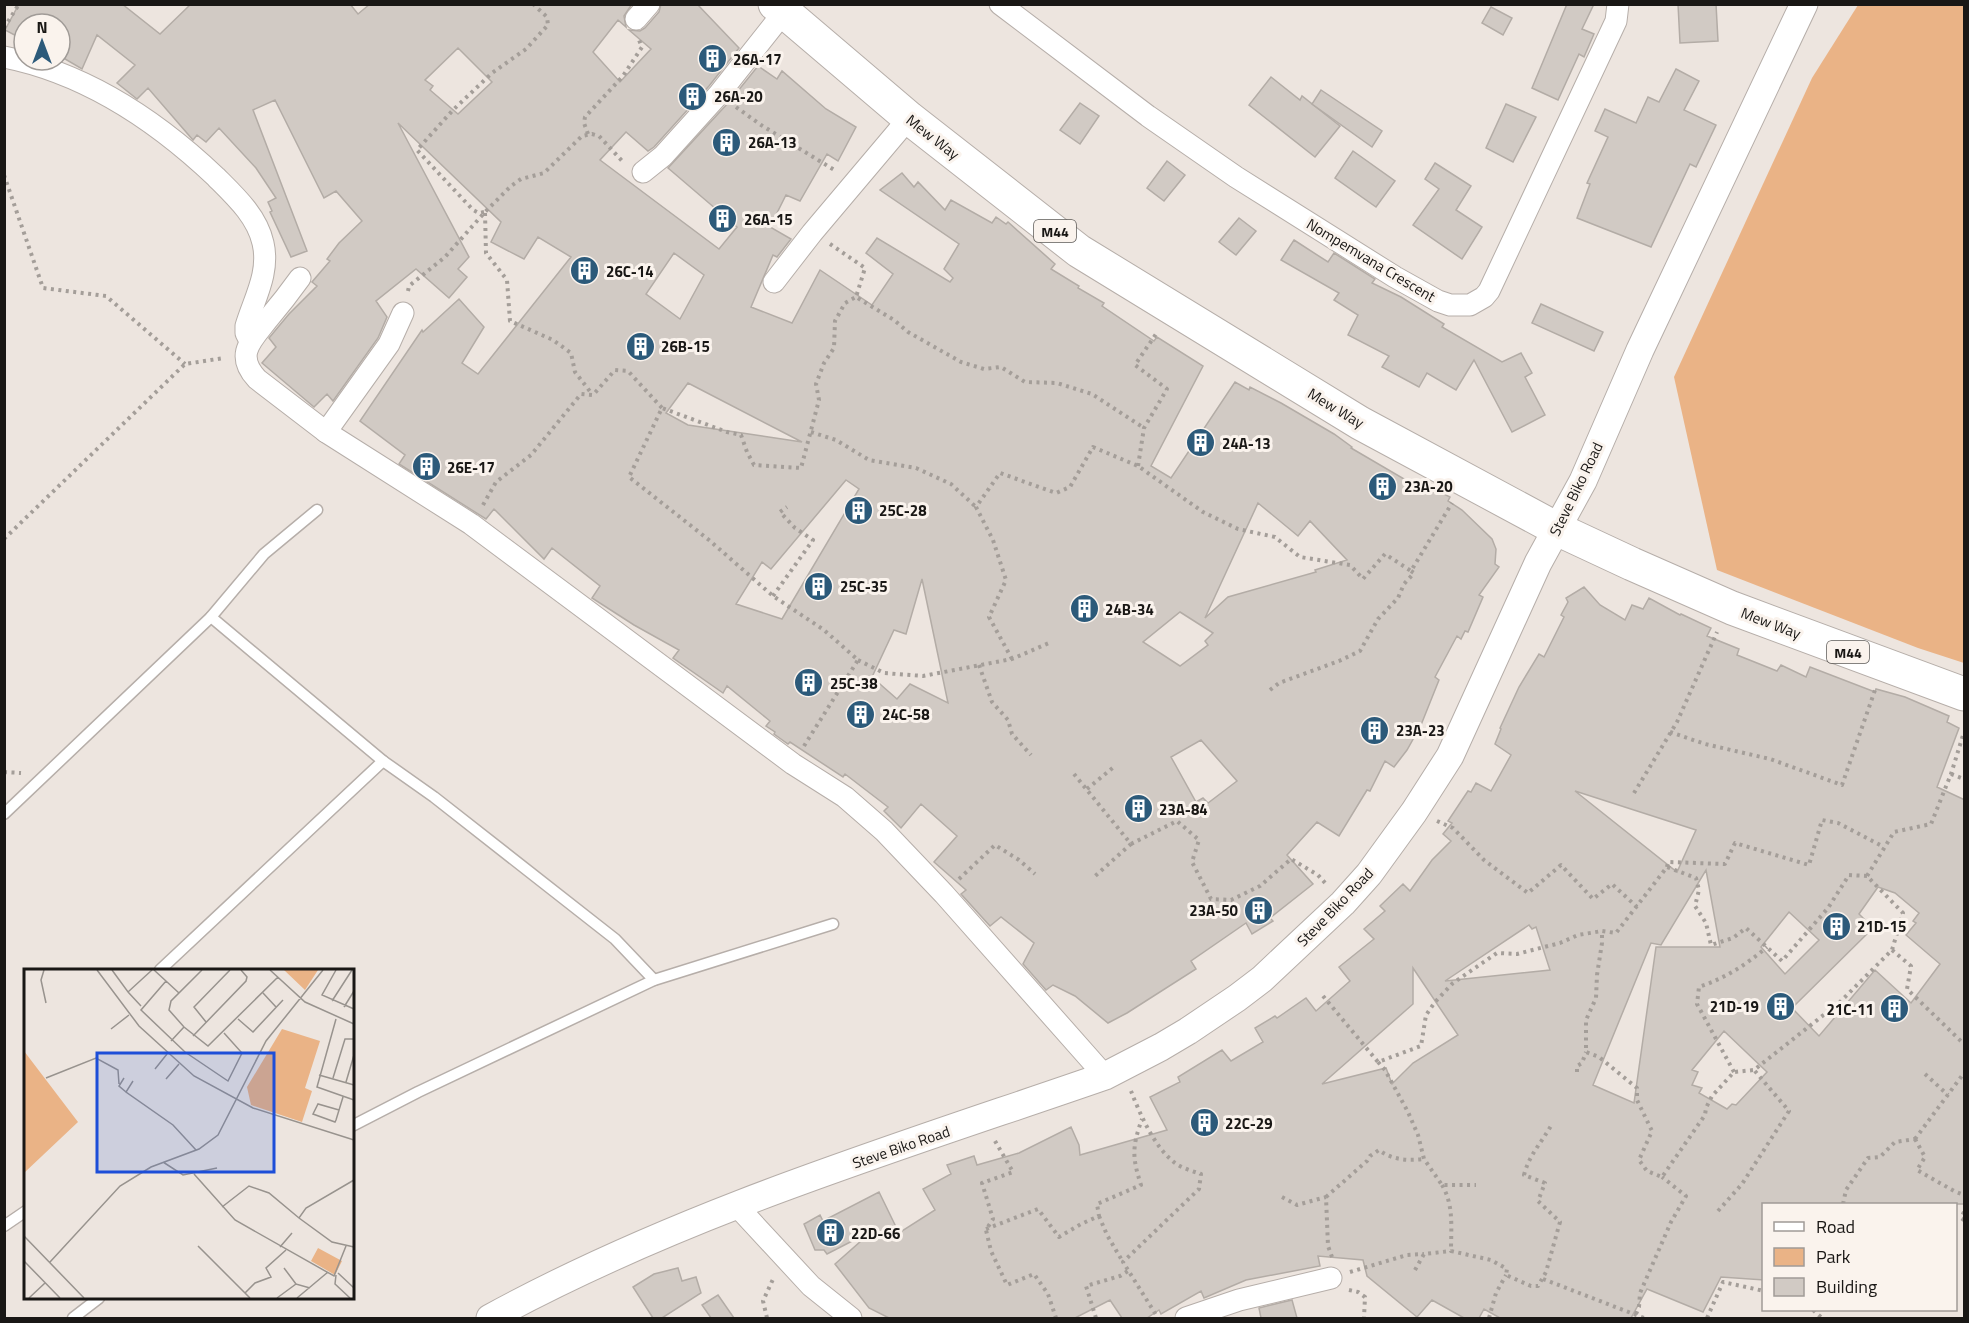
<svg xmlns="http://www.w3.org/2000/svg" width="1969" height="1323" font-family="'Titillium Web',sans-serif">
<style>
.green{fill:#eab386}
.building{fill:#d1cac4;stroke:#b3aca6;stroke-width:1.5;fill-rule:evenodd}
.lines{fill:none;stroke-linecap:round;stroke-linejoin:round}
.service-casing{stroke:#b6aea9;stroke-width:13}
.minor-casing{stroke:#b6aea9;stroke-width:23}
.tertiary-casing{stroke:#b6aea9;stroke-width:29}
.primary-casing{stroke:#b6aea9;stroke-width:35}
.path{stroke:#a49e99;stroke-width:4;stroke-dasharray:3 4.5;stroke-linecap:butt}
.service{stroke:#fff;stroke-width:10}
.minor{stroke:#fff;stroke-width:21}
.tertiary{stroke:#fff;stroke-width:27}
.primary{stroke:#fff;stroke-width:33}
.labels{text-anchor:middle;dominant-baseline:central;stroke-width:6;stroke-linejoin:round;paint-order:stroke}
.shield{fill:#faf3ed;stroke:#5c5956;stroke-width:1.5}
.shield-label{font-size:14px;font-weight:bold;fill:#191715}
.poi-label{font-size:15px;font-weight:bold;fill:#191715;stroke:#faf3ed;text-anchor:start}
.street-label{font-size:15px;fill:#191715;stroke:#faf3ed}
.inset-road{fill:none;stroke:#98938e;stroke-width:1.5}
.view{fill:#1d4ed8;fill-opacity:0.15;stroke:#1d4ed8;stroke-width:3}
.inset-edge{fill:none;stroke:#191715;stroke-width:3}
</style>
<rect width="100%" height="100%" fill="#ede5df"/>
<path class="green" d="M1858 5H1964V663L1918 648 1717 570 1674 377 1812 78Z"/>
<g class="building">
<path d="M19 4H122L160 34 191 4H350L358 14 370 4H632L624 16 626 27 618 20 593 52 620 82 651 49 629 30 640 31 645 28 659 12 661 4H697L739 48 709 86 654 147 648 151 626 132 600 160 719 249 737 227 668 168 729 102 758 66 777 79 782 71 826 109 856 127 838 161 827 154 800 201 786 195 770 227 791 239 777 257 773 255 751 307 792 323 820 270 872 305 893 274 866 253 877 238 950 282 953 278 944 269 959 244 880 190 902 173 914 187 918 182 945 210 951 200 992 223 996 217 1006 224 1008 222 1055 264 1051 269 1079 286 1078 288 1104 303 1102 306 1154 341 1157 337 1203 366 1151 466 1171 478 1235 382 1249 390 1250 387 1281 403 1334 434 1352 447 1351 448 1421 489 1424 484 1450 497 1448 501 1462 510 1492 539 1496 549 1495 564 1499 567 1479 595 1483 597 1468 632 1465 631 1461 639 1457 636 1435 677 1439 680 1421 725 1407 750 1394 767 1385 761 1370 791 1367 790 1339 836 1317 822 1287 855 1313 884 1270 918 1273 921 1252 934 1246 923 1191 961 1196 969 1127 1013 1108 1023 1075 996 1053 985 1046 990 1023 964 1034 943 1001 917 990 926 961 894 966 890 934 862 957 836 921 804 901 828 884 811 888 807 845 774 843 777 790 742 788 744 774 734 775 732 766 726 770 721 727 686 723 693 673 658 679 650 634 625 592 598 600 586 552 548 544 559 494 509 486 519 399 464 405 455 360 421 422 330 423 332 459 299 484 327 462 363 478 374 571 257 538 237 524 259 491 242 501 222 398 123 469 257 458 269 467 277 449 298 416 269 376 301 387 317 378 338 333 401 327 394 314 407 262 363 276 347 269 338 289 314 317 286 312 282 330 261 327 259 339 243 362 221 336 191 324 198 275 100 253 110 307 251 291 257 270 212 272 211 268 202 276 198 256 168 219 128 206 142 197 135 193 140 148 88 137 99 117 83 135 65 97 35 82 69 60 56V24H24V40L5 30ZM458 48 492 82 458 114 430 90 433 86 425 80ZM674 253 704 275 680 319 646 294ZM688 383 802 442 688 425 666 413ZM846 480 859 489 782 619 736 604 762 562 771 569ZM1258 503 1298 536 1310 521 1347 560 1315 570 1316 572 1228 597 1205 618ZM922 579 948 703 910 684 897 699 872 677 894 630 906 634ZM1180 612 1213 633 1205 641 1208 645 1180 666 1143 642ZM1201 740 1237 781 1208 803 1203 798 1196 802 1171 757Z"/>
<path d="M1567 4H1594L1582 29 1594 34 1584 57 1579 54 1558 100 1532 88Z"/>
<path d="M1678 4H1716L1718 41 1680 43Z"/>
<path d="M1491 7 1512 18 1503 35 1482 23Z"/>
<path d="M1676 69 1699 81 1684 110 1716 125 1696 167 1690 164 1651 247 1577 218 1590 184 1587 183 1608 137 1595 131 1605 109 1636 123 1648 97 1659 102Z"/>
<path d="M1271 77 1300 100 1302 96 1340 126 1315 157 1249 105Z"/>
<path d="M1321 90 1382 131 1372 147 1312 104Z"/>
<path d="M1080 103 1099 116 1080 144 1060 130Z"/>
<path d="M1506 104 1536 117 1513 162 1486 148Z"/>
<path d="M1353 151 1395 181 1376 207 1335 178Z"/>
<path d="M1167 161 1185 175 1164 201 1147 188Z"/>
<path d="M1435 163 1471 186 1456 210 1482 227 1462 259 1413 225 1439 189 1425 179Z"/>
<path d="M1239 218 1256 231 1236 255 1219 242Z"/>
<path d="M1294 240 1328 262 1334 253 1375 279 1372 283 1401 297 1444 324 1442 327 1502 362 1521 353 1532 373 1525 377 1545 415 1512 432 1474 360 1456 390 1427 373 1419 387 1382 367 1389 356 1348 335 1358 315 1334 300 1339 293 1281 260Z"/>
<path d="M1541 304 1603 332 1594 351 1532 323Z"/>
<path d="M1584 587 1600 605 1625 620 1632 605 1643 609 1649 598 1680 615 1681 614 1711 628 1707 636 1739 649 1737 655 1777 671 1781 665 1806 677 1810 667 1875 692 1876 689 1905 697 1949 716 1947 722 1959 728 1937 787 1965 800V1204H1764V1280L1721 1277 1703 1312 1647 1289 1631 1318H1500L1484 1309 1479 1318H1464L1432 1300 1417 1317 1367 1276 1363 1260 1318 1256 1320 1266 1246 1280 1204 1298 1201 1291 1161 1314 1159 1310 1147 1318H1122L1110 1300 1075 1318H889L869 1308 835 1264 862 1240 860 1237 827 1254 824 1250H815L804 1224 820 1215 823 1221 879 1192 899 1233 935 1210 923 1189 951 1174 947 1165 974 1156 977 1165 1019 1153 1071 1127 1079 1145 1080 1155 1167 1130 1150 1097 1180 1082 1178 1077 1222 1050 1231 1061 1263 1042 1255 1028 1275 1016 1277 1018 1306 998 1316 1011 1350 981 1339 967 1374 939 1364 929 1385 911 1380 906 1403 884 1410 891 1432 860 1451 841 1443 834 1452 823 1448 821 1468 791 1471 792 1476 783 1491 791 1511 755 1495 744 1501 729 1500 728 1519 687 1539 654 1544 657 1564 617 1561 615 1568 602 1566 598ZM1575 791 1696 830 1677 872ZM1706 870 1720 947H1656L1634 1103 1593 1085 1651 943 1661 945ZM1878 887 1895 893 1919 913 1913 921 1916 923 1906 935 1940 964 1911 1003 1875 970 1819 1036 1792 1008 1873 928 1859 914ZM1789 912 1819 940 1785 974 1761 947ZM1529 925 1532 929 1536 927 1550 970 1445 981ZM1413 968 1458 1035 1413 1063 1392 1084 1386 1068 1322 1084 1413 1004ZM1724 1031 1767 1072 1736 1105 1732 1104 1727 1109 1699 1093 1702 1088 1692 1085 1698 1072 1692 1070Z"/>
<path d="M678 1268 682 1281 696 1277 701 1293 662 1318H653L633 1287 654 1274Z"/>
<path d="M718 1295 734 1318H711L702 1305Z"/>
<path d="M1292 1300 1297 1318H1261L1259 1308Z"/>
</g>
<g class="lines">
<defs>
<g id="service">
<path d="M211 617 264 554 317 510"/>
<path d="M4 814 211 617 383 761 434 797 615 939 654 980"/>
<path d="M160 970 383 761"/>
<path d="M352 1126 418 1092 654 980 833 924"/>
<path d="M4 1226 26 1211"/>
<path d="M73 1318 99 1298"/>
</g>
<g id="minor">
<path d="M1000 4 1148 116 1236 177 1395 277 1438 301 1450 305H1470L1484 297 1489 291 1616 21 1618 4"/>
<path d="M636 19 649 4"/>
<path d="M4 57C85 73 157 121 216 177 235 196 257 216 263 243 270 273 254 299 246 326V333L250 341"/>
<path d="M643 172 663 156 719 94 784 12"/>
<path d="M300 278C290 292 279 306 268 319 252 340 234 354 257 379L326 432"/>
<path d="M774 282 812 233 909 118"/>
<path d="M403 313 389 344 326 432 471 524 793 764 845 797 884 831 944 894 1105 1076"/>
<path d="M736 1205 811 1286 851 1318"/>
<path d="M1186 1318 1239 1300 1331 1278"/>
</g>
<path id="tertiary" d="M490 1318C684 1212 897 1148 1105 1076L1161 1047 1188 1031 1237 998 1262 979 1343 903 1369 874 1414 812 1450 756 1538 563 1583 481 1640 350 1804 4"/>
<path id="primary" d="M775 4 909 118 1079 251 1360 423 1557 529 1632 564 1732 608 1964 694"/>
</defs>
<use href="#service" class="service-casing"/>
<use href="#minor" class="minor-casing"/>
<use href="#tertiary" class="tertiary-casing"/>
<use href="#primary" class="primary-casing"/>
<g class="path">
<path d="M4 28 19 4"/>
<path d="M736 107 761 125 836 171"/>
<path d="M588 134 584 123 585 117 623 76 642 47 639 40"/>
<path d="M4 175 43 288 106 296 185 364"/>
<path d="M484 212 479 213 473 210 417 150 453 110 492 73 526 49 548 25 547 17 533 4"/>
<path d="M485 213 486 253 507 280 510 321 553 340 571 353 575 372 592 394"/>
<path d="M830 244 865 268 856 297 894 320 908 332 961 362 984 369 1001 367 1025 382 1057 383 1092 394 1144 428"/>
<path d="M408 291 409 286 445 257 485 212 511 186 521 179 544 173 582 136 592 134 599 136 624 163"/>
<path d="M811 432 836 440 869 460 916 468 951 484 976 507"/>
<path d="M1138 466 1144 428 1167 389 1135 365 1158 331"/>
<path d="M483 505 496 482 531 455 581 394 593 395 615 370 628 371 662 408"/>
<path d="M4 539 185 364 224 358"/>
<path d="M773 596 813 540 795 528 780 512 787 507"/>
<path d="M1012 659 989 617 1006 580 993 540 976 507 1000 473 1056 493 1070 487 1093 447 1138 466 1203 512 1238 529 1275 537 1300 557 1350 565 1363 579 1385 554 1411 571 1452 503"/>
<path d="M858 660 884 673 923 676 1012 659 1049 643"/>
<path d="M979 665 992 702 1008 720 1012 734 1031 755"/>
<path d="M1270 690 1279 683 1339 661 1360 651 1378 619 1398 598 1404 584 1414 573 1411 571"/>
<path d="M1670 732 1705 744 1770 759 1842 785 1875 690"/>
<path d="M804 746 858 660 824 630 773 596 709 540 629 477 662 408 727 432 741 435 747 452 754 465 801 468 819 400 816 384 824 363 834 348 835 321 845 303 856 297"/>
<path d="M4 772 21 773"/>
<path d="M1074 774 1131 844 1093 878"/>
<path d="M1951 774 1964 779"/>
<path d="M1087 789 1115 766"/>
<path d="M1634 793 1677 722 1717 632"/>
<path d="M1437 821 1453 828 1484 860 1528 893 1561 865 1593 899 1612 884 1637 907"/>
<path d="M1131 844 1177 821 1199 840 1192 862 1211 899 1231 900 1260 886 1291 859 1318 875 1326 884"/>
<path d="M1667 867 1668 862 1725 864 1735 843 1809 865 1822 820 1838 823 1884 847"/>
<path d="M1867 876 1849 875 1828 908 1782 961 1746 928 1733 938 1711 945 1706 923 1695 906 1699 890 1696 878 1667 867 1616 933 1602 931V943L1597 975 1596 998 1586 1020V1052L1599 1057 1637 1088V1100L1652 1131 1639 1160 1647 1171 1662 1177 1705 1115 1706 1108 1712 1096 1734 1072 1754 1070 1840 1002 1892 950 1903 913 1867 876 1894 832 1931 824 1951 774 1964 732"/>
<path d="M959 879 995 845 1019 860 1035 874"/>
<path d="M1892 950 1911 966 1907 989 1964 1044"/>
<path d="M1323 996 1378 1062 1421 1046 1426 1015 1435 1002 1453 983 1497 953 1517 954 1560 943 1578 935 1602 931"/>
<path d="M1378 1062 1385 1070 1408 1112 1418 1135 1424 1159 1442 1185H1476"/>
<path d="M1577 1072V1066L1582 1063 1586 1052"/>
<path d="M1734 1072 1697 1004 1699 987C1725 978 1746 965 1767 947"/>
<path d="M1925 1074 1948 1095"/>
<path d="M1131 1091C1140 1114 1154 1147 1175 1163 1182 1168 1192 1171 1201 1174L1199 1189 1123 1262 1158 1318"/>
<path d="M1915 1139 1925 1157 1917 1170 1954 1191 1964 1195"/>
<path d="M1915 1139 1964 1073"/>
<path d="M995 1141 1013 1172 982 1183 993 1219 986 1230 991 1251 1007 1285 1034 1274 1048 1294 1056 1318"/>
<path d="M1442 1185C1454 1205 1451 1228 1451 1251L1491 1260 1507 1269 1506 1275 1531 1286H1538L1546 1272 1560 1222 1538 1201 1545 1183 1524 1175C1529 1155 1542 1142 1552 1124"/>
<path d="M1282 1197 1297 1205 1326 1197 1328 1246 1332 1257"/>
<path d="M1326 1197 1367 1161 1370 1156 1379 1150C1392 1160 1408 1161 1424 1159"/>
<path d="M1843 1204 1846 1190 1868 1158 1880 1157 1895 1142 1915 1139"/>
<path d="M1718 1211 1742 1184 1789 1111 1754 1070"/>
<path d="M1964 1212 1961 1218 1964 1220"/>
<path d="M1099 1216 1107 1235 1123 1262"/>
<path d="M986 1229 1038 1209 1059 1237 1081 1224 1099 1216 1097 1204 1141 1185C1132 1157 1132 1147 1142 1119"/>
<path d="M1415 1270 1424 1254 1451 1251"/>
<path d="M1350 1272 1407 1255 1424 1254"/>
<path d="M1543 1279 1644 1318"/>
<path d="M1349 1290 1358 1292 1365 1297 1364 1318"/>
<path d="M1813 1310 1822 1318"/>
<path d="M1636 1314 1639 1307 1640 1293 1671 1222 1686 1196 1662 1177"/>
<path d="M767 1318 763 1301 774 1277"/>
<path d="M1096 1318 1086 1286 1120 1276 1128 1271"/>
<path d="M1489 1318 1496 1293 1506 1275"/>
<path d="M1707 1318 1723 1282 1764 1291"/>
</g>
<use href="#service" class="service"/>
<use href="#minor" class="minor"/>
<use href="#tertiary" class="tertiary"/>
<use href="#primary" class="primary"/>
</g>
<defs>
<symbol id="building-disc" viewBox="-11 -11 22 22"><circle r="9.5" fill="#2c5a7a" stroke="#faf3ed"/><path d="M-4-6H4V6H1V3H-1V6H-4ZM-2.5-4.3h1.7v1.8h-1.7ZM.8-4.3h1.7v1.8H.8ZM-2.5-1h1.7V.8h-1.7ZM.8-1h1.7V.8H.8Z" fill="#fff"/></symbol>
</defs>
<g fill-rule="evenodd">
<use href="#building-disc" x="696" y="42" width="33" height="33"/>
<use href="#building-disc" x="676" y="80" width="33" height="33"/>
<use href="#building-disc" x="710" y="126" width="33" height="33"/>
<use href="#building-disc" x="706" y="202" width="33" height="33"/>
<use href="#building-disc" x="568" y="254" width="33" height="33"/>
<use href="#building-disc" x="624" y="330" width="33" height="33"/>
<use href="#building-disc" x="1184" y="426" width="33" height="33"/>
<use href="#building-disc" x="410" y="450" width="33" height="33"/>
<use href="#building-disc" x="1366" y="470" width="33" height="33"/>
<use href="#building-disc" x="842" y="494" width="33" height="33"/>
<use href="#building-disc" x="802" y="570" width="33" height="33"/>
<use href="#building-disc" x="1068" y="592" width="33" height="33"/>
<use href="#building-disc" x="792" y="666" width="33" height="33"/>
<use href="#building-disc" x="844" y="698" width="33" height="33"/>
<use href="#building-disc" x="1358" y="714" width="33" height="33"/>
<use href="#building-disc" x="1122" y="792" width="33" height="33"/>
<use href="#building-disc" x="1242" y="894" width="33" height="33"/>
<use href="#building-disc" x="1820" y="910" width="33" height="33"/>
<use href="#building-disc" x="1764" y="990" width="33" height="33"/>
<use href="#building-disc" x="1878" y="992" width="33" height="33"/>
<use href="#building-disc" x="1188" y="1106" width="33" height="33"/>
<use href="#building-disc" x="814" y="1216" width="33" height="33"/>
</g>
<g class="labels">
<g class="shield">
<rect x="1034" y="220" width="42" height="22" rx="4.5"/>
<rect x="1827" y="641" width="42" height="22" rx="4.5"/>
</g>
<g class="shield-label">
<text x="1055" y="231">M44</text>
<text x="1848" y="652">M44</text>
</g>
<g class="poi-label">
<text x="733" y="59">26A-17</text>
<text x="714" y="96">26A-20</text>
<text x="748" y="142">26A-13</text>
<text x="744" y="219">26A-15</text>
<text x="606" y="271">26C-14</text>
<text x="661" y="346">26B-15</text>
<text x="1222" y="443">24A-13</text>
<text x="447" y="467">26E-17</text>
<text x="1404" y="486">23A-20</text>
<text x="879" y="510">25C-28</text>
<text x="840" y="586">25C-35</text>
<text x="1105" y="609">24B-34</text>
<text x="830" y="683">25C-38</text>
<text x="882" y="714">24C-58</text>
<text x="1396" y="730">23A-23</text>
<text x="1159" y="809">23A-84</text>
<text x="1238" y="910" text-anchor="end">23A-50</text>
<text x="1857" y="926">21D-15</text>
<text x="1759" y="1006" text-anchor="end">21D-19</text>
<text x="1874" y="1009" text-anchor="end">21C-11</text>
<text x="1225" y="1123">22C-29</text>
<text x="851" y="1233">22D-66</text>
</g>
<g class="street-label">
<text transform="translate(933 137) rotate(38)">Mew Way</text>
<text transform="translate(1371 260) rotate(31)">Nompemvana Crescent</text>
<text transform="translate(1336 408) rotate(31)">Mew Way</text>
<text transform="translate(1576 489) rotate(-64)">Steve Biko Road</text>
<text transform="translate(1771 623) rotate(21)">Mew Way</text>
<text transform="translate(1335 907) rotate(-46)">Steve Biko Road</text>
<text transform="translate(901 1147) rotate(-19)">Steve Biko Road</text>
</g>
</g>
<g transform="translate(24 969)">
<rect width="330" height="330" fill="#ede5df"/>
<path d="M260 1H294L281 21ZM258 60 296 72 281 119 288 122 278 153 227 136 223 118ZM0 82 54 153 0 204ZM294 279 318 292 311 306 287 292Z" fill="#eab386"/>
<path class="inset-road" d="M20 1 17 11 22 34M73 1 115 57 170 107 229 139 330 171M88 1 104 23 128 1M130 1 155 24M178 1 147 32 145 41 160 58 184 77 254 8M246 1 281 33 330 55M312 1 298 26 330 40M142 12 117 41 161 83 204 112 218 84 200 64M104 23 117 37M239 24 252 38M308 32 328 1M320 38 330 22M214 50 229 63 259 31M312 50 293 118 330 131M182 53 170 38 206 1M87 60 105 46M169 67 222 12 223 8 217 1M147 72 160 58M131 100 143 85M295 106 330 116M22 109 72 89 94 101 95 115M100 109 95 117 102 123M309 109 321 70H330M142 110 155 95M109 112 102 123 149 156 172 181M322 113 330 86M315 141 294 135 289 145 311 153 312 151 319 128M139 193 159 206 193 199M170 205 211 251 310 307 322 277M198 238 225 217 245 224 275 249 282 239 330 211M275 249 308 273 330 278M0 267 60 329M174 277 226 329M256 278 268 264M0 292 36 329M26 293 96 217 127 198 175 180 194 166 242 72 299 1M260 299 272 315M314 304 330 319M312 306 311 315 326 329M221 324 231 314 247 308 242 299 262 281M5 329 21 314M253 329 272 315 286 319M273 329 304 303"/>
<path class="view" d="M73 84H250V203H73Z"/>
<rect width="330" height="330" class="inset-edge"/>
</g>
<rect width="1969" height="1323" fill="none" stroke="#191715" stroke-width="12"/>
<rect x="1762" y="1203" width="195" height="108" fill="#faf3ed" stroke="#a09b97" stroke-width="1.5"/>
<rect x="1774" y="1222" width="30" height="9" fill="#ffffff" stroke="#a09b97" stroke-width="1.5"/>
<text x="1816" y="1233" font-size="18" fill="#191715">Road</text>
<rect x="1774" y="1248" width="30" height="18" fill="#eab386" stroke="#a09b97" stroke-width="1.5"/>
<text x="1816" y="1263" font-size="18" fill="#191715">Park</text>
<rect x="1774" y="1278" width="30" height="18" fill="#d1cac4" stroke="#a09b97" stroke-width="1.5"/>
<text x="1816" y="1293" font-size="18" fill="#191715">Building</text>
<g transform="translate(42 42)"><circle r="28" fill="#faf3ed" stroke="#a09b97" stroke-width="1.5"/>
<path d="M0-4.5L10 22L0 15L-10 22Z" fill="#2c5a7a"/>
<text y="-9" font-size="16" font-weight="bold" text-anchor="middle" fill="#191715">N</text>
</g>
</svg>
